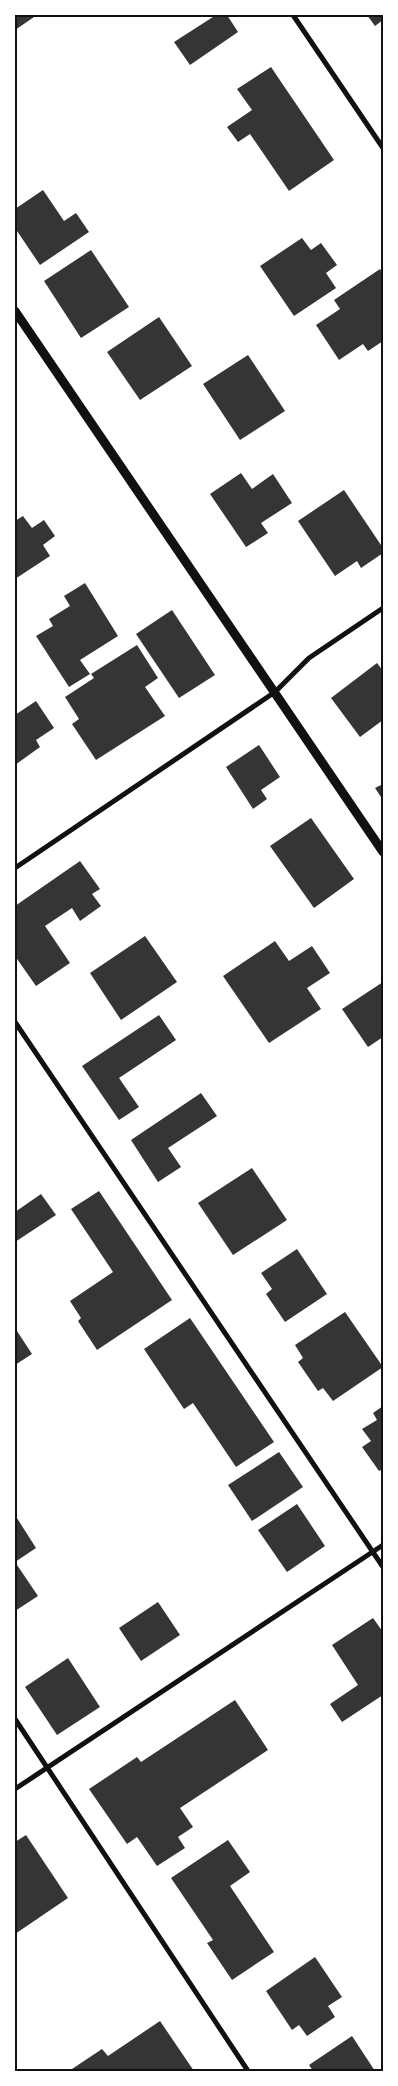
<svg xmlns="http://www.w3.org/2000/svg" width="398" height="2086" font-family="'Zilla Slab',serif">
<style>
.building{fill:#353535}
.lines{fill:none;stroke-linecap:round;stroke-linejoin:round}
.minor{stroke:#111;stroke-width:5}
.tertiary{stroke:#111;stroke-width:9}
.neatline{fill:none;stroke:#111;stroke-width:2}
</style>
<rect width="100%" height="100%" fill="#fff"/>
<g class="building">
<path d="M15 15H37L15 30Z"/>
<path d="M216 15H227L238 32 190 65 174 42Z"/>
<path d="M367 15H383V20L375 26Z"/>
<path d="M271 67 334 160 289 191 250 134 238 142 227 127 252 110 237 89Z"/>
<path d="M43 190 64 221 76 213 89 232 40 265 15 228V209Z"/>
<path d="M302 238 311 250 321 243 337 265 326 273 336 288 294 316 260 266Z"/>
<path d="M91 250 129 307 81 338 44 281Z"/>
<path d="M380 269 383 274V341L368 351 363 344 339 360 316 325 340 309 334 300Z"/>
<path d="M159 317 192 366 140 400 107 352Z"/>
<path d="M248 355 285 411 240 440 203 384Z"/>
<path d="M241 473 252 489 273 474 292 503 261 523 268 533 246 547 210 494Z"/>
<path d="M344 490 383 548V553L361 568 357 561 335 576 298 521Z"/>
<path d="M23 516 32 528 44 520 55 536 43 545 50 556 15 579V521Z"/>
<path d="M85 583 118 636 80 660 90 674 69 687 36 636 53 626 49 619 70 606 64 596Z"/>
<path d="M172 610 215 675 179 698 136 634Z"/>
<path d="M137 645 158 678 145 687 165 716 96 760 72 724 79 719 65 697 94 678 91 674Z"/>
<path d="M377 663 383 671V720L360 737 331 698Z"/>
<path d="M36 701 54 728 36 740 40 747 15 765V715Z"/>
<path d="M259 745 280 777 261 790 267 799 253 809 226 767Z"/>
<path d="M383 784V800L375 788Z"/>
<path d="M311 818 354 879 314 908 270 846Z"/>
<path d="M80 861 100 889 92 894 101 906 80 921 72 908 45 926 70 963 36 986 15 956V906Z"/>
<path d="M145 936 177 982 121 1020 90 973Z"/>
<path d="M275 941 289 961 312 946 330 973 307 988 321 1009 269 1043 223 976Z"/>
<path d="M383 982V1037L368 1047 342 1009Z"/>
<path d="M159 1015 176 1040 119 1078 139 1107 119 1120 82 1066Z"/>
<path d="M201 1093 217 1116 168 1148 181 1167 158 1182 131 1140Z"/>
<path d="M252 1168 287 1220 233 1255 198 1203Z"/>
<path d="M99 1191 172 1300 97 1350 78 1321 81 1318 70 1301 113 1272 71 1209Z"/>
<path d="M41 1194 56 1215 15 1242V1212Z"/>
<path d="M297 1249 327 1294 285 1322 266 1294 272 1289 261 1273Z"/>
<path d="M345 1312 383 1367 333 1401 323 1388 318 1391 298 1362 303 1358 295 1345Z"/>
<path d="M190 1318 274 1442 236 1467 193 1403 184 1409 144 1349Z"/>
<path d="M15 1328 32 1354 15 1365Z"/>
<path d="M383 1406V1469L379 1471 362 1447 371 1441 362 1429 377 1420 373 1413Z"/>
<path d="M279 1452 303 1487 252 1521 228 1485Z"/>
<path d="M297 1504 325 1546 287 1572 258 1530Z"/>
<path d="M15 1515 36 1548 15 1562Z"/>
<path d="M15 1562 38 1596 15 1611Z"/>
<path d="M158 1602 180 1635 141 1661 119 1628Z"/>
<path d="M373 1618 383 1632V1695L342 1722 330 1704 358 1685 332 1645Z"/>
<path d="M68 1658 100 1707 57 1735 25 1687Z"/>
<path d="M235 1700 268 1750 180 1808 193 1827 178 1837 185 1848 157 1866 137 1837 127 1844 89 1789 137 1757 141 1762Z"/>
<path d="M26 1835 68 1898 15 1934V1842Z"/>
<path d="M228 1840 250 1872 230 1886 274 1952 232 1980 207 1943 213 1940 171 1878Z"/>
<path d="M315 1957 342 1997 328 2006 335 2017 307 2036 299 2025 292 2030 266 1991Z"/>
<path d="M160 2021 194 2071H69L102 2049 108 2056Z"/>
<path d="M352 2036 375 2071H313L309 2065Z"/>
</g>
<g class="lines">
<g class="minor">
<path d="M293 15 383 148"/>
<path d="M15 868 275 692 309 658 383 608"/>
<path d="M15 1022 383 1567"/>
<path d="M15 1719 248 2071"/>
<path d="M15 1789 383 1545"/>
</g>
<path class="tertiary" d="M15 311 383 852"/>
</g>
<rect width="398" height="2086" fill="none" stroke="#ffffff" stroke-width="32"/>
<rect x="16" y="16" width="366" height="2054" class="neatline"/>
</svg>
